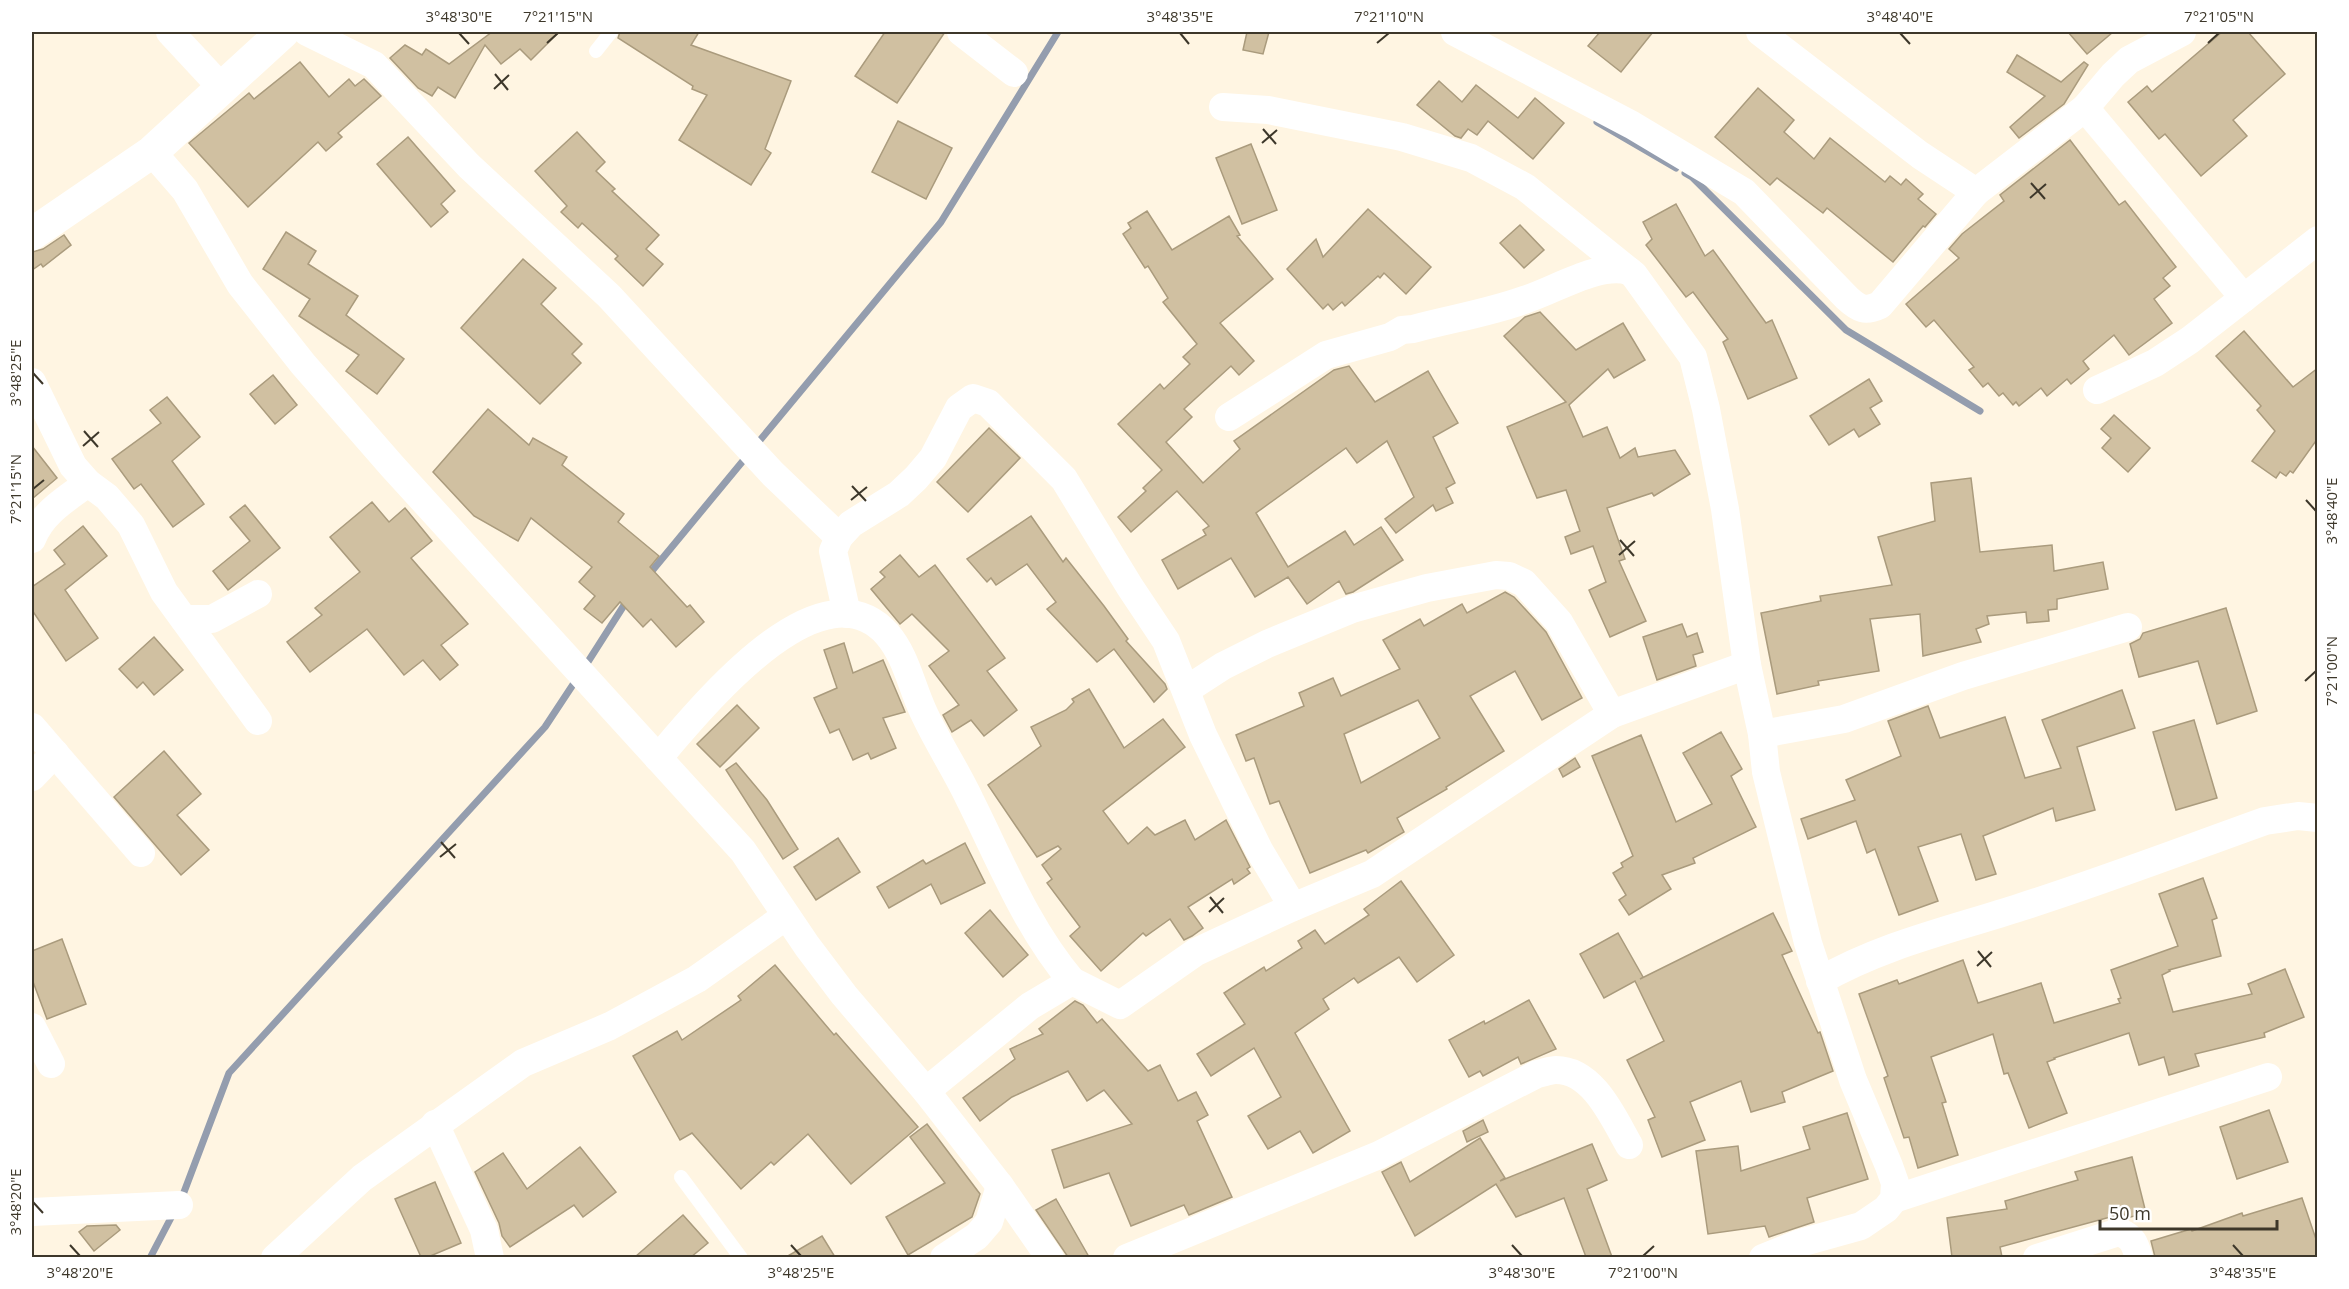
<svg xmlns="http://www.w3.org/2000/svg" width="2349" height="1289" font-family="'Open Sans',sans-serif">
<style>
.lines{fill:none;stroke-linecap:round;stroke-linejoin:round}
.stream{stroke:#949dae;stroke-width:7}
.building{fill:#d0c0a1;stroke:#aa9b7d;stroke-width:1.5;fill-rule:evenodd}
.service{stroke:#fff;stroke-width:14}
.minor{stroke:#fff;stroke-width:28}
.tertiary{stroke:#fff;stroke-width:33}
.ticks{fill:none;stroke:#3d372a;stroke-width:2}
.neatline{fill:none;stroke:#3d372a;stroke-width:2}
.ticks-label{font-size:15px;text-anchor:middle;fill:#3d372a}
</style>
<rect width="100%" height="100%" fill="#fff5e2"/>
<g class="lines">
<g class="stream">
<path d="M1597 122 1676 168"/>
<path d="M1685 173 1692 177 1846 330 1980 411"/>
<path d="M756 445 941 222 1058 32"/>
<path d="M647 577 747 456"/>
<path d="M584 668 628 599"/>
<path d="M181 1200 229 1073 545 727 578 677"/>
<path d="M150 1258 174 1212"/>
</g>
</g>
<g class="building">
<path d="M492 32H559L531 60 520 49 501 64 485 45 455 98 438 87 432 96 418 88 390 58 405 45 422 55 426 49 449 64Z"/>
<path d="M620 32H699L691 45 791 81 765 149 771 153 751 185 679 140 707 95 692 89 693 86 618 38Z"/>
<path d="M885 32H945L897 103 855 76Z"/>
<path d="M1247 32H1269L1263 54 1243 50Z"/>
<path d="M1600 32H1653L1621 72 1588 46Z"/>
<path d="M2068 32H2113L2087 54Z"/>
<path d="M2222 32H2248L2285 74 2233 120 2247 136 2201 176 2165 134 2159 139 2128 102 2147 86 2152 92Z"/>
<path d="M2017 55 2061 82 2084 62 2088 65 2064 104 2019 138 2010 127 2045 96 2007 72Z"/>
<path d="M300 62 329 97 349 79 355 86 364 79 381 96 338 133 342 137 326 151 318 142 248 207 189 143 249 93 254 99Z"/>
<path d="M1439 81 1462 102 1476 85 1518 118 1535 98 1564 123 1533 159 1488 121 1477 135 1468 129 1461 138 1455 136 1417 105Z"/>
<path d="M1758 88 1794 120 1784 132 1814 159 1830 138 1885 182 1890 176 1901 185 1906 179 1923 194 1918 199 1936 214 1925 227 1923 226 1893 262 1827 208 1823 213 1777 178 1770 185 1715 137Z"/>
<path d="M898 121 952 148 926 199 872 172Z"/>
<path d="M577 132 605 162 596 171 615 189 612 191 659 235 646 249 663 264 643 286 615 259 618 256 582 223 578 228 561 212 567 206 535 171Z"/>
<path d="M408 137 455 191 441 204 448 212 431 227 377 164Z"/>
<path d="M2070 140 2119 205 2125 201 2176 267 2163 278 2170 286 2154 299 2172 323 2129 355 2114 335 2083 361 2089 369 2071 384 2067 379 2047 396 2041 388 2019 406 2016 402 2013 405 2003 393 1999 396 1988 383 1983 387 1969 370 1974 367 1934 320 1926 327 1906 304 1959 258 1949 249 1962 234 2004 201 2000 195Z"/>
<path d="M1251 144 1277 210 1242 224 1216 158Z"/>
<path d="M1676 204 1705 256 1713 250 1766 323 1772 320 1797 378 1748 399 1723 342 1728 339 1693 292 1686 297 1646 245 1652 239 1643 222Z"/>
<path d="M1368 209 1431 267 1406 294 1384 273 1380 278 1378 276 1345 306 1342 302 1333 310 1328 304 1323 309 1287 269 1316 239 1323 257Z"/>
<path d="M1147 211 1172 250 1229 216 1240 235 1237 236 1273 279 1220 323 1254 361 1239 375 1231 366 1184 409 1192 417 1166 442 1203 483 1240 449 1234 441 1334 370 1349 366 1375 402 1428 371 1458 423 1433 437 1455 483 1446 488 1453 503 1436 511 1433 505 1396 533 1385 519 1414 497 1387 441 1357 463 1346 448 1256 513 1288 567 1345 531 1354 545 1381 527 1403 560 1353 592 1346 594 1339 581 1307 604 1288 577 1255 597 1231 558 1178 589 1162 560 1206 535 1203 530 1209 526 1177 491 1131 532 1118 517 1146 491 1143 488 1162 470 1118 424 1160 384 1164 389 1190 364 1183 357 1197 344 1163 302 1168 298 1148 266 1145 268 1123 234 1131 228 1128 223Z"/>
<path d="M1520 225 1544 250 1524 268 1500 243Z"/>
<path d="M286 232 316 251 308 264 358 296 346 315 404 359 377 394 346 371 359 355 299 316 310 299 263 269Z"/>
<path d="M64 235 71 245 43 267 41 264 32 270V252L43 249Z"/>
<path d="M523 259 556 288 541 304 582 344 572 354 581 363 540 404 461 328Z"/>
<path d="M1540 312 1576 350 1623 323 1645 360 1614 378 1608 369 1569 405 1583 437 1607 427 1620 458 1635 448 1638 457 1675 450 1690 474 1654 496 1652 493 1607 508 1625 559 1619 561 1646 621 1610 637 1589 590 1606 582 1593 546 1571 554 1565 537 1580 531 1566 490 1537 498 1507 427 1566 402 1504 336 1525 317Z"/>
<path d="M2244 331 2293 387 2318 368V438L2293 473 2290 471 2286 476 2280 472 2276 478 2252 461 2275 431 2257 410 2261 406 2216 356Z"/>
<path d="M273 375 297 405 275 424 250 394Z"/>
<path d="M1869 379 1882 401 1870 408 1880 424 1859 437 1854 429 1829 445 1810 416Z"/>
<path d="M167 397 200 437 172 461 204 504 173 527 141 484 134 489 112 459 161 423 150 410Z"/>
<path d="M488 409 529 445 533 438 567 457 562 465 624 514 618 522 659 556 650 567 687 607 690 605 704 622 676 647 651 619 643 627 620 602 602 623 584 609 595 596 579 582 592 567 531 518 518 541 474 516 433 472Z"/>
<path d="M2114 415 2150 448 2128 472 2102 448 2111 438 2101 429Z"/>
<path d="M989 428 1020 458 968 512 937 482Z"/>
<path d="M32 446 57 478 32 499Z"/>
<path d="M1971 478 1980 552 2052 545 2054 571 2103 562 2108 589 2057 599V609L2048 610 2049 621 2027 623 2026 612 1987 616 1989 624 1976 629 1981 642 1923 656 1920 614 1870 619 1879 671 1818 681 1819 685 1777 694 1761 613 1821 601 1820 596 1892 585 1878 537 1935 521 1931 483Z"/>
<path d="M372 502 389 522 405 508 432 541 411 558 468 624 441 645 458 665 440 680 423 660 404 675 367 629 310 672 287 642 322 615 315 608 360 572 330 537Z"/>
<path d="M245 505 280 548 228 590 213 571 250 541 230 517Z"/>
<path d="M1031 516 1063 562 1066 558 1104 606 1128 639 1126 641 1165 684 1167 689 1154 702 1114 649 1097 662 1047 609 1056 602 1027 564 996 585 991 578 987 582 967 559Z"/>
<path d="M83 526 107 556 65 590 98 638 66 661 32 610V587L65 564 54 550Z"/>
<path d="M900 555 919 577 935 565 1005 658 987 671 1017 710 984 736 971 720 952 732 943 715 959 705 929 666 949 651 912 614 900 624 871 589 885 577 880 572Z"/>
<path d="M1505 592 1514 597 1546 632 1582 698 1542 720 1515 671 1470 696 1504 751 1446 787 1447 789 1397 818 1404 832 1368 853 1366 850 1310 873 1279 801 1270 804 1254 758 1246 761 1236 735 1304 706 1299 693 1333 678 1341 696 1400 669 1383 640 1420 619 1424 626 1462 604 1467 613ZM1418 700 1440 738 1361 783 1344 734Z"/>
<path d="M2226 608 2257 711 2217 724 2198 661 2139 677 2130 644 2140 639 2143 633Z"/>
<path d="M1682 624 1687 637 1697 633 1703 652 1693 655 1696 666 1657 680 1643 637Z"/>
<path d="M154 637 183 670 154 695 143 682 137 688 119 669Z"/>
<path d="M844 643 853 673 883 660 905 712 883 718 896 748 871 759 868 753 853 760 839 729 830 733 814 698 837 688 824 650Z"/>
<path d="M1089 689 1124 748 1163 719 1185 747 1103 811 1128 844 1147 827 1155 835 1185 820 1195 840 1226 820 1250 867 1247 869 1250 873 1234 884 1232 879 1188 907 1203 928 1192 936 1184 940 1170 919 1146 936 1143 933 1101 971 1070 936 1080 927 1047 883 1052 879 1042 865 1061 849 1058 846 1037 857 988 785 1041 746 1031 727 1066 710 1074 702 1072 699Z"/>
<path d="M2122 690 2135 728 2077 747 2095 810 2056 821 2053 808 1983 836 1996 874 1976 880 1961 834 1918 847 1938 901 1899 915 1875 849 1867 853 1856 821 1808 839 1801 819 1855 800 1846 780 1901 756 1888 721 1928 706 1940 738 2005 717 2025 778 2061 768 2042 720Z"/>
<path d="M737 705 759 728 720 767 697 744Z"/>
<path d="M2194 720 2217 798 2176 810 2153 732Z"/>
<path d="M1721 732 1742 769 1731 776 1756 827 1693 858 1695 863 1662 875 1671 889 1629 915 1619 900 1626 895 1613 873 1623 867 1621 863 1633 856 1592 756 1641 735 1676 822 1712 804 1683 753Z"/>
<path d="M164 751 201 794 177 815 209 850 181 875 114 797Z"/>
<path d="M1575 758 1580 767 1563 777 1559 769Z"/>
<path d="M736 763 767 800 798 849 783 859 726 770Z"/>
<path d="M838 838 860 872 816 900 794 867Z"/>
<path d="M965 843 985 883 941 904 931 884 889 908 877 887 923 860 926 864Z"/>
<path d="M2203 878 2217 918 2212 920 2221 956 2169 970 2170 971 2162 975 2173 1012 2252 994 2248 984 2285 969 2304 1017 2264 1033 2265 1037 2195 1054 2199 1066 2169 1075 2164 1057 2139 1065 2129 1033 2054 1058 2055 1059 2047 1062 2067 1113 2029 1128 2008 1073 2004 1074 1993 1034 1931 1057 1946 1102 1942 1103 1958 1155 1918 1168 1909 1137 1904 1138 1884 1078 1888 1076 1859 994 1897 980 1899 984 1963 960 1978 1003 2041 983 2054 1023 2120 1003 2118 999 2121 998 2111 970 2178 946 2159 894Z"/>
<path d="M1401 881 1454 955 1417 982 1399 957 1358 983 1354 978 1323 999 1329 1009 1295 1033 1350 1131 1313 1153 1300 1131 1268 1149 1248 1116 1281 1097 1254 1048 1211 1076 1197 1054 1245 1024 1224 993 1264 967 1266 971 1302 948 1298 941 1315 930 1325 944 1369 915 1364 909Z"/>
<path d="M990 910 1028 955 1003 977 965 933Z"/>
<path d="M1773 913 1792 951 1782 955 1818 1033 1820 1032 1833 1071 1782 1092 1785 1102 1751 1112 1741 1081 1690 1102 1705 1140 1662 1157 1648 1120 1655 1117 1627 1060 1664 1041 1635 981 1604 998 1580 954 1618 933 1643 977 1640 979Z"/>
<path d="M62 939 86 1004 47 1019 32 979V951Z"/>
<path d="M775 965 834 1035 836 1033 918 1127 851 1184 808 1134 774 1165 771 1162 741 1189 692 1133 680 1140 633 1056 677 1031 682 1040 741 1000 738 996Z"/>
<path d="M1529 1000 1556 1049 1521 1064 1518 1057 1483 1076 1480 1071 1469 1077 1449 1040 1484 1021 1485 1024Z"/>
<path d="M1075 1001 1083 1005 1097 1023 1102 1019 1148 1071 1160 1065 1178 1101 1196 1092 1208 1115 1197 1121 1232 1197 1189 1215 1184 1205 1131 1226 1109 1173 1064 1188 1052 1150 1132 1124 1104 1090 1087 1101 1068 1071 1012 1097 980 1121 963 1098 1015 1059 1010 1049 1043 1034 1039 1029Z"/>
<path d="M2269 1110 2288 1162 2237 1179 2220 1127Z"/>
<path d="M1847 1113 1868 1179 1807 1198 1814 1222 1769 1237 1765 1226 1708 1234 1696 1151 1738 1146 1741 1171 1810 1149 1803 1127Z"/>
<path d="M1483 1120 1488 1132 1467 1142 1463 1131Z"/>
<path d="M927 1124 980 1194 972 1217 908 1255 886 1217 945 1183 910 1137Z"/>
<path d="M1480 1138 1505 1178 1500 1181 1592 1144 1607 1180 1587 1189 1612 1257H1586L1564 1198 1516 1217 1496 1184 1415 1236 1382 1172 1401 1162 1410 1182Z"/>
<path d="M580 1147 616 1192 583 1217 574 1205 510 1247 502 1236 499 1223 475 1172 503 1153 527 1189Z"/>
<path d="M2132 1157 2146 1213 2127 1218 2124 1214 2114 1216 2000 1247 2002 1257H1952L1947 1218 2007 1209 2005 1201 2078 1180 2075 1172Z"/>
<path d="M435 1182 461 1243 428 1257H421L395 1199Z"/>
<path d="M2302 1198 2318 1245V1257H2155L2151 1241 2191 1229 2192 1231 2242 1213 2243 1216Z"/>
<path d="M1056 1199 1089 1257H1068L1036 1210Z"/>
<path d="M683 1215 708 1243 691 1257H635Z"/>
<path d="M116 1225 120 1230 94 1251 79 1232 87 1226Z"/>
<path d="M822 1236 835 1257H786Z"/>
</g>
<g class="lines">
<g class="service">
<path d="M596 51 611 32"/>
<path d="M681 1177 741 1258"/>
</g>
<g class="minor">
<path d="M170 32 222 88"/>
<path d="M307 32 374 65 469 166 609 296 773 474 839 537"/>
<path d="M961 32 1014 73"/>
<path d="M1455 32 1632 125 1744 192 1847 298C1859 309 1865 312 1880 305L1976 192 2085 108 2113 75 2129 60 2182 32"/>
<path d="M1760 32 1920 155 1976 192"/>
<path d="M1223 107 1268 110 1402 137 1471 158 1525 187 1634 275 1693 357 1706 409 1725 509 1747 665 1762 734 1766 772 1808 943 1853 1080 1889 1166 1895 1183 1894 1199 1886 1209 1861 1226 1800 1243 1763 1258"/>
<path d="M2085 108 2244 298"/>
<path d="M152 152 185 190 240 284 303 364 392 466 743 851 807 946 844 995 926 1091 1000 1186 1050 1258"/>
<path d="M32 382 73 466 88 483 107 497 131 525 164 592 258 721"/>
<path d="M2097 390 2155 363 2190 340 2318 240"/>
<path d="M1229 417 1326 355 1390 337 1402 330 1413 329C1450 319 1488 313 1524 300 1554 291 1598 262 1629 271"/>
<path d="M32 539C42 513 66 499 88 483"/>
<path d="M847 614 833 551 839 537 851 524 899 494 916 478 933 458 959 408 973 398 988 403 1064 479 1130 587 1166 641 1203 735 1259 850 1293 907 1196 952 1120 1005 1072 981 1030 1006 926 1091"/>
<path d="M184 619H212L258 594"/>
<path d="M1186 690 1223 666 1267 644 1352 609 1427 588 1496 575 1509 576 1524 583 1559 622 1612 714 1747 665"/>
<path d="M32 727 141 853"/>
<path d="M1762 734 1844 719 1963 676 2128 627"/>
<path d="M658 758C699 711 819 559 887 634 906 656 911 685 923 711 937 742 956 770 970 800 1001 862 1027 928 1072 981"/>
<path d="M32 777 55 753"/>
<path d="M1293 907 1372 874 1612 714"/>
<path d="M1820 981C1881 945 1954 929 2021 907 2103 881 2184 850 2265 821L2298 816 2318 818"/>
<path d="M32 1027 51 1064"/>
<path d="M435 1124 484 1230 490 1258"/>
<path d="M1894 1199 2268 1077"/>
<path d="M32 1212 179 1205"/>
<path d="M275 1258 362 1178 523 1063 610 1026 697 979 786 916"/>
<path d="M944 1258 977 1236 989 1222 1000 1186"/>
<path d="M1127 1258 1379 1155 1537 1074C1543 1073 1550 1070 1556 1070 1593 1070 1613 1117 1629 1145"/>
<path d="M2037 1258 2119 1232C2133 1237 2135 1244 2139 1258"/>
</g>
<path class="tertiary" d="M32 234 152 152 283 32"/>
</g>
<path class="ticks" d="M459 33 469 44M1180 33 1189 44M1900 33 1910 44M547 43 558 33M1377 43 1389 33M2208 43 2219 33M495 74 508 90M494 89 509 75M1263 129 1276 144M1262 143 1277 130M2031 183 2045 199M2030 198 2046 184M33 373 43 384M84 431 98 447M83 446 99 432M852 486 866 501M33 489 44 480M851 500 867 487M2306 500 2316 511M1620 540 1634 556M1619 555 1635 541M2305 681 2316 671M441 842 455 858M440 857 456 844M1210 897 1223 913M1209 912 1224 898M1978 951 1991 967M1977 966 1992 952M33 1202 43 1213M70 1245 80 1256M791 1245 801 1256M1512 1245 1522 1256M2233 1245 2243 1256M1643 1256 1654 1246"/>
<rect width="2349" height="1289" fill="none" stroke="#ffffff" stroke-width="66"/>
<path d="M2100 1220v9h177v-9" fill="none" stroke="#3d372a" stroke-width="3"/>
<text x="2109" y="1220" font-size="18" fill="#3d372a" stroke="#ffffff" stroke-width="4.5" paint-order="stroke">50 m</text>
<rect x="33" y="33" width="2283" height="1223" class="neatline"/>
<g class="ticks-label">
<text x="459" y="22">3°48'30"E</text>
<text x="558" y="22">7°21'15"N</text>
<text x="1180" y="22">3°48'35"E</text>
<text x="1389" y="22">7°21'10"N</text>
<text x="1900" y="22">3°48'40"E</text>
<text x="2219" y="22">7°21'05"N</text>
<text transform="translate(16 373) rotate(-90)" y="5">3°48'25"E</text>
<text transform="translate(16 489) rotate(-90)" y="5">7°21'15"N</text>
<text transform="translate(2332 511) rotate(-90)" y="5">3°48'40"E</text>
<text transform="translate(2332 671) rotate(-90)" y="5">7°21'00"N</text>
<text transform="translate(16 1202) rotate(-90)" y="5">3°48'20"E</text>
<text x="80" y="1278">3°48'20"E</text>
<text x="801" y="1278">3°48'25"E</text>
<text x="1522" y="1278">3°48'30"E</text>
<text x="1643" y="1278">7°21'00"N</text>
<text x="2243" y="1278">3°48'35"E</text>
</g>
</svg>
